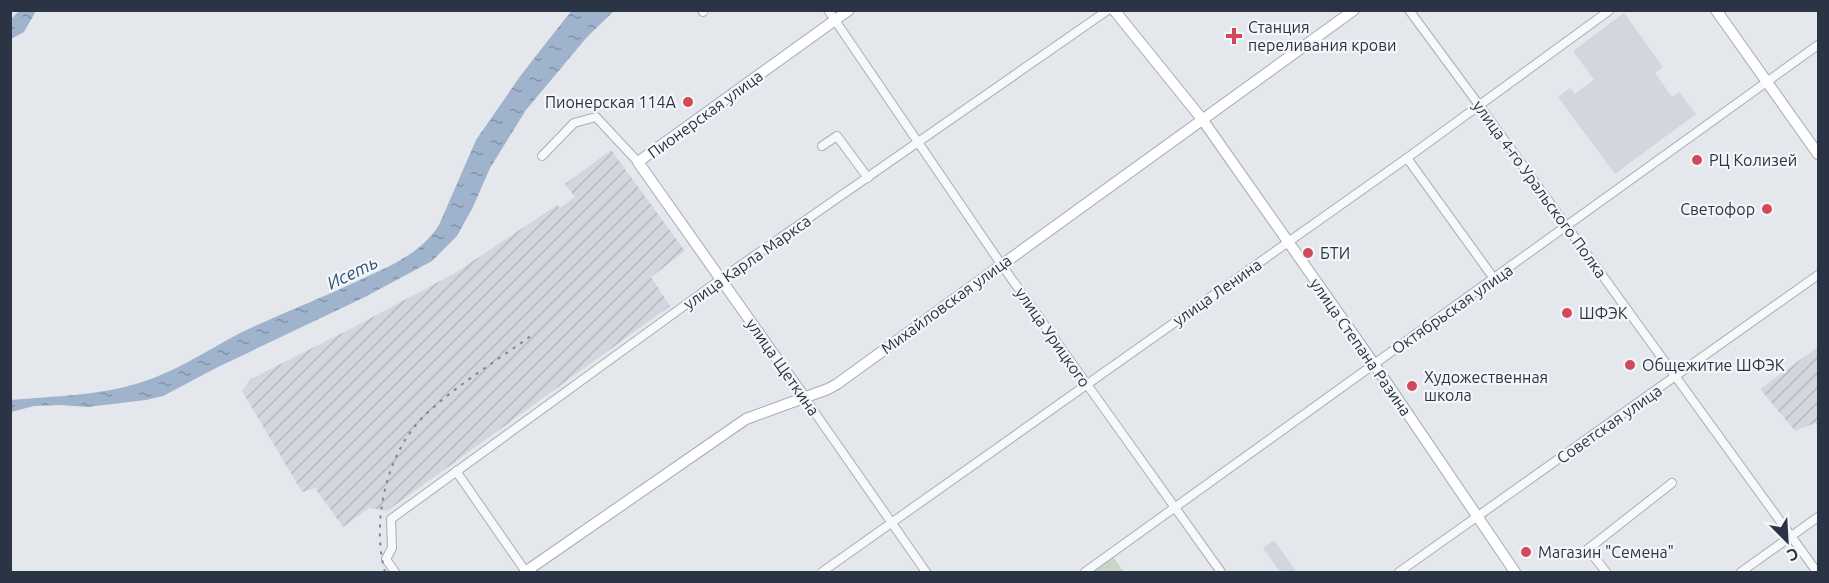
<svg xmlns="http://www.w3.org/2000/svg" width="1829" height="583" font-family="Ubuntu,sans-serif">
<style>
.built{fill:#d2d6de}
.industrial{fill:url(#industrial-furrows)}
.park{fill:url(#park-crowns)}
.water{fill:url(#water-ripples)}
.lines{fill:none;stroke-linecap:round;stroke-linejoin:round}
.minor-casing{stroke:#a9aeb7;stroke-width:10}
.major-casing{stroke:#a3abb8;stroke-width:12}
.minor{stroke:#f7f8fa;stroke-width:8}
.major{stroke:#fff;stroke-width:10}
.rail{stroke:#7d8696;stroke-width:2;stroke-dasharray:3 6;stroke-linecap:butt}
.poi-dot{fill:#d1495b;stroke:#f4f6f9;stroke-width:2}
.labels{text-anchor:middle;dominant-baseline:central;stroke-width:4.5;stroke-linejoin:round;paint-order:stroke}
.poi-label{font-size:16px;fill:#2b3445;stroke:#f4f6f9;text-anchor:start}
.street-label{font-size:16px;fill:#2b3445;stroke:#f4f6f9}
.water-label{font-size:18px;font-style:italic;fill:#34527a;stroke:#f4f6f9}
</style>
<defs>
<pattern id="industrial-furrows" width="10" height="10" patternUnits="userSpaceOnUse" patternTransform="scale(1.5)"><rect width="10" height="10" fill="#d2d6de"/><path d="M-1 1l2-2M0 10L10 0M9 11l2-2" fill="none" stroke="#b4b8c0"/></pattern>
<pattern id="park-crowns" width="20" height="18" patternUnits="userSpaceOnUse" patternTransform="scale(1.5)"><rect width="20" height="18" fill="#c9d6c5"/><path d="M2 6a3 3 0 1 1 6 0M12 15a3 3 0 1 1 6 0" fill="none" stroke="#adb8ab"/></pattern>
<pattern id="water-ripples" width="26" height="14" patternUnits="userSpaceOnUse" patternTransform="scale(1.5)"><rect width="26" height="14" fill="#9fb4cc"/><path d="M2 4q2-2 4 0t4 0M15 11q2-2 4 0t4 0" fill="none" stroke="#8293a7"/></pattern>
</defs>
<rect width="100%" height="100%" fill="#e4e7ec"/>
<g class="built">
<path d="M1624 13 1663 67 1655 73 1672 97 1679 92 1696 114 1615 174 1558 97 1570 88 1575 94 1594 80 1573 51Z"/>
<path d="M1274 540 1297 572H1280L1263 548Z"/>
</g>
<g class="industrial">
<path d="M611 150 685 251 651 277 670 306 387 511 369 508 343 527 315 488 302 492 242 391 251 379 356 326 455 273 557 205 560 208 575 197 565 184Z"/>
<path d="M1818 347V427L1815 423 1795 431 1760 389Z"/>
</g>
<path class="park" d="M1111 554 1124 572H1085Z"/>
<g class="water">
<path d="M572 10 614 11 587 37 526 110 490 168 473 207 457 236 432 261 365 297 218 367 163 396 146 400 87 407 61 405 34 406 11 412V400C55 396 99 396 142 382 177 371 208 350 240 333 280 314 322 298 362 279 392 265 420 254 439 225L476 140 521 75Z"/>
<path d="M19 11H36L24 32 11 39V19Z"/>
</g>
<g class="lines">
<defs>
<g id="minor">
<path d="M702 10 703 12"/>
<path d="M828 10 1001 264 1221 572"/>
<path d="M1409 10 1479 105 1817 572"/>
<path d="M822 146 837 136 868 178"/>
<path d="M542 156 574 123 596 117 638 162"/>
<path d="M1407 158 1495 280"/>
<path d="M804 397 926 572"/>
<path d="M456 471 526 572"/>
<path d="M395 572 386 559 392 548 391 519 721 279 1108 10"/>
<path d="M822 572 1407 158 1610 10"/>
<path d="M1085 572C1330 397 1574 221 1818 45"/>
<path d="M1399 572 1818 275"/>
<path d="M1606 572 1588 549 1672 483"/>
<path d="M1741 572 1818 517"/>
</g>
<g id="major">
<path d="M1114 10 1202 119 1374 364 1515 572"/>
<path d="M1716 10 1818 154"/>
<path d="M804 397 638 162 849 10"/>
<path d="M525 572 746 419 828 389 837 384 1354 10"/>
</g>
</defs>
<use href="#minor" class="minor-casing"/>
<use href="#major" class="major-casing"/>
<use href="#minor" class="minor"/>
<use href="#major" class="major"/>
<path class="rail" d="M385 572C371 521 386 453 425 415 458 384 498 360 535 333"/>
</g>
<g class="poi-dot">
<path d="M1231 27h6v6h6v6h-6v6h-6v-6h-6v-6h6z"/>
<circle cx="688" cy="102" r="6"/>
<circle cx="1697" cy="160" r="6"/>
<circle cx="1767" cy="209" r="6"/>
<circle cx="1308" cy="253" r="6"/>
<circle cx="1567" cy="313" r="6"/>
<circle cx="1630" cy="365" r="6"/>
<circle cx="1412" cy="386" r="6"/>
<circle cx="1526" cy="552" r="6"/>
</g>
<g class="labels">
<g class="poi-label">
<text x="1248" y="27">Станция<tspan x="1248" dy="18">переливания крови</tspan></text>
<text x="676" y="102" text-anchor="end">Пионерская 114А</text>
<text x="1709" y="160">РЦ Колизей</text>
<text x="1755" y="209" text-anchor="end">Светофор</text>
<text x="1320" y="253">БТИ</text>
<text x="1579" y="313">ШФЭК</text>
<text x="1642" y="365">Общежитие ШФЭК</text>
<text x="1424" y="377">Художественная<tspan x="1424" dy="18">школа</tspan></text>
<text x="1538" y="552">Магазин "Семена"</text>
</g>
<g class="street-label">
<text transform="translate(705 114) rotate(-36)">Пионерская улица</text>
<text transform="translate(1540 189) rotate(54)">улица 4-го Уральского Полка</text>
<text transform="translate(747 262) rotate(-35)">улица Карла Маркса</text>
<text transform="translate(1217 292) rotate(-35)">улица Ленина</text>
<text transform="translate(946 304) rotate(-36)">Михайловская улица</text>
<text transform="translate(1452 309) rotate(-35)">Октябрьская улица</text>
<text transform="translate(1053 337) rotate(55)">улица Урицкого</text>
<text transform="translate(1361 347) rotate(55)">улица Степана Разина</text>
<text transform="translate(783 367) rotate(55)">улица Щеткина</text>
<text transform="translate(1609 424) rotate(-35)">Советская улица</text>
</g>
<g class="water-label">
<text transform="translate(352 272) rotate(-26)">Исеть</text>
</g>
</g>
<rect width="1829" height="583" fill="none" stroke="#2b3445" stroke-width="24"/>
<g transform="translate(1787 541) rotate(156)" stroke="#f4f6f9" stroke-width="4.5" paint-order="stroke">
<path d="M0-4.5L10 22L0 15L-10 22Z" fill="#2b3445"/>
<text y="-9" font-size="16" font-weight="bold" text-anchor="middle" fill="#2b3445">С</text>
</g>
</svg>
